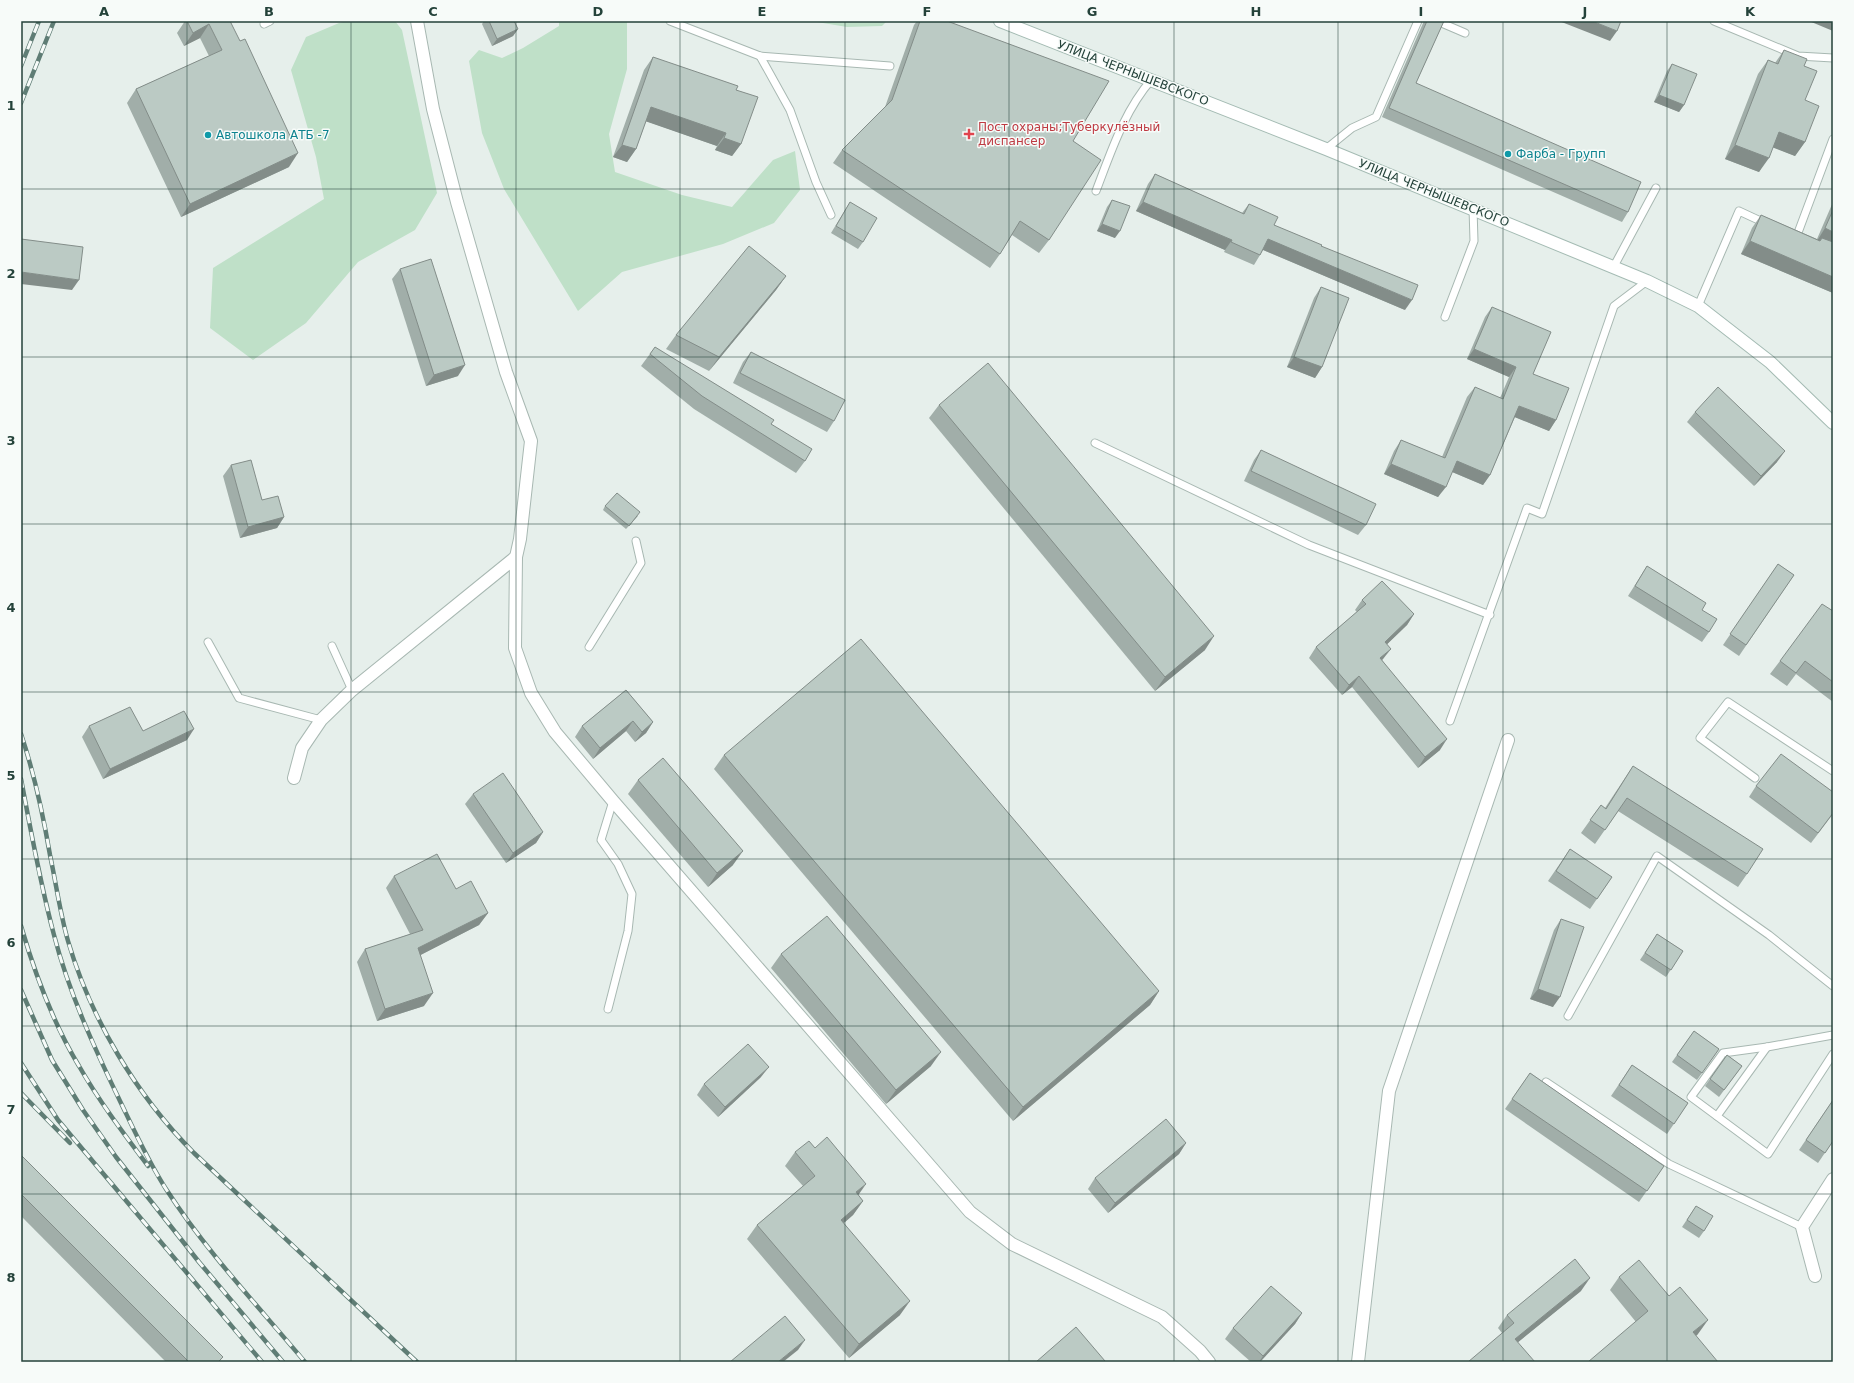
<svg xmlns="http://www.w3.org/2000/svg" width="1854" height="1383" font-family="'DejaVu Sans',sans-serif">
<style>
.green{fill:#bfe0c8}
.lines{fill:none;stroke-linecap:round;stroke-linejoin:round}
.service-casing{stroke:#a8b8b2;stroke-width:9}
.minor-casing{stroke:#a8b8b2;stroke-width:14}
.secondary-casing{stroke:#a4bbb3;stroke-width:14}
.service{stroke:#fff;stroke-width:7}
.minor{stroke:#fff;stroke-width:12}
.secondary{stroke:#fff;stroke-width:12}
.rail-casing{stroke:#5f7d75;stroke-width:4.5}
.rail{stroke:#f7fbf9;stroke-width:3;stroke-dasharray:9;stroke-linecap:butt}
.wall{fill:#a1aea9}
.shaded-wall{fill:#838d89}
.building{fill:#bbcac4;stroke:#838d89}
.grid{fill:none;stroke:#24423a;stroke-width:1;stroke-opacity:0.55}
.health-dot{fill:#e0444e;stroke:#f7fbf9;stroke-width:1.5}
.culture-dot{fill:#0f9aa8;stroke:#f7fbf9;stroke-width:1.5}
.labels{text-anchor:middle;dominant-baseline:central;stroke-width:3;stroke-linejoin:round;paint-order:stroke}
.street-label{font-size:12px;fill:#24423a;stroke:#f7fbf9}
.health-label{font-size:12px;fill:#be3a42;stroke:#f7fbf9;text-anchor:start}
.culture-label{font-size:12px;fill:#0d838f;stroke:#f7fbf9;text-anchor:start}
.neatline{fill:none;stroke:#24423a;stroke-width:1.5}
.grid-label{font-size:13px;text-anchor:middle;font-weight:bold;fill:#24423a}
</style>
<rect width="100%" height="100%" fill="#e6efeb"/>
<g class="green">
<path d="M347 21H395L402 30 437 193 415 230 358 262 306 323 253 360 210 328 213 268 324 199 316 157 291 70 306 37 339 23Z"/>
<path d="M559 21 627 22V69L609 134 615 172 682 195 732 207 773 160 795 151 800 190 774 223 723 244 622 272 578 311 504 189 482 133 469 61 479 50 502 58 523 48 559 26Z"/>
<path d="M811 21H887L882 26 847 27Z"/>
</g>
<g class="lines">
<defs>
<g id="service">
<path d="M670 21 760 56 890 66"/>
<path d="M1437 21 1465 33"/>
<path d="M1714 21 1798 56 1833 58"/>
<path d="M264 24 270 21"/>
<path d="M760 56 790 110 816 182 831 215"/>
<path d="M1326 149 1352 128 1376 117 1418 21"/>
<path d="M1096 191C1111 152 1124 111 1152 79"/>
<path d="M1794 237 1796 238 1833 139"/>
<path d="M1613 268 1656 188"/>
<path d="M1698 306 1739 211 1767 224"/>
<path d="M1445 317 1474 241 1473 208"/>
<path d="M1095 443 1309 545 1490 615"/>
<path d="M208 642 239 698 321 720"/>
<path d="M332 646 352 690"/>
<path d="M589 647 641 563 636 541"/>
<path d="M1450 721 1527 508 1542 514 1614 306 1647 281"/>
<path d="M1755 778 1700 738 1728 702 1833 771"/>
<path d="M608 1009 628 931 632 894 618 864 601 840 613 801"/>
<path d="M1568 1016 1657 856 1769 935 1833 986"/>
<path d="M1833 1035 1767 1047 1723 1053 1691 1097 1768 1154 1833 1054"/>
<path d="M1546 1082 1669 1164 1802 1227"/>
<path d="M1717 1116 1767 1047"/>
</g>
<g id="minor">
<path d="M417 21 433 109 457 202 506 372 531 441 520 539 516 557 515 648 531 693 555 732 613 801 970 1212 1012 1244 1162 1317 1200 1351 1209 1362"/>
<path d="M294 778 302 748 321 720 352 690 516 557"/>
<path d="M1815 1276 1802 1227 1833 1179"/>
<path d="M1358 1362 1389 1091 1508 740"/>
</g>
<path id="secondary" d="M1000 21 1326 149 1647 281 1698 306 1770 362 1833 423"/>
</defs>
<use href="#service" class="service-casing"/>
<use href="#minor" class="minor-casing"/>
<use href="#secondary" class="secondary-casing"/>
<use href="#service" class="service"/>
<use href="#minor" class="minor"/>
<use href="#secondary" class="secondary"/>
<defs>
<g id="rail">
<path d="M21 66 39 21"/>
<path d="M21 103 54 21"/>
<path d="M21 734C34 773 43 814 50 855 56 883 60 913 68 941 91 1019 136 1095 194 1153L417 1362"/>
<path d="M21 779C31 831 40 883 54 935 69 993 94 1047 120 1101 134 1130 148 1161 166 1189 206 1251 258 1306 305 1362"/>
<path d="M21 926C35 974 53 1023 79 1066 99 1101 124 1134 148 1166"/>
<path d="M21 990 52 1060 83 1110 116 1157 199 1262 283 1362"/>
<path d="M21 1063 58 1120 262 1362"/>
<path d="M21 1093 70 1143"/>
</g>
</defs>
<use href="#rail" class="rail-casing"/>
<use href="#rail" class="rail"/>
</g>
<g class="wall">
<path d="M185 21H230L289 167 181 217 127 103 136 89 209 56 200 38 184 46 177 33Z"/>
<path d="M484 21H514L518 29 513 36 492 46 482 24Z"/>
<path d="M917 21H947L1073 141 1049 240 1039 253 1012 235 1000 254 990 268 833 163 842 150 885 107 914 25Z"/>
<path d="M1424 21H1444L1416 83 1628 212 1622 222 1382 117Z"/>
<path d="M1784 50 1804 66 1805 100V142L1795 156 1773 147 1759 172 1725 159 1758 74 1768 60 1775 63Z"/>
<path d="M653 57 736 90 741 144 732 156 715 150 717 146 646 121 636 149 627 162 613 157 644 70Z"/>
<path d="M1672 64 1684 105 1679 112 1654 102 1667 71Z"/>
<path d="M1155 174 1242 213 1249 204 1274 225 1321 246 1405 310 1263 250 1254 265 1224 252 1225 250 1136 211 1148 184Z"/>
<path d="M1112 200 1115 238 1097 231 1107 207Z"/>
<path d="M850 202 863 242 858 249 831 233Z"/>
<path d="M1833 202V293L1741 254 1752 228 1761 215 1817 239Z"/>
<path d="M400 269 458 376 426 386 392 279Z"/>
<path d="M786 276 776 290 709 371 666 349 676 335Z"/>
<path d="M1321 287 1322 367 1315 378 1287 367 1314 298Z"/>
<path d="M1492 307 1533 374 1556 420 1549 431 1515 417 1490 475 1483 485 1452 472 1438 497 1384 474 1394 451 1401 440 1442 457 1467 397 1475 387 1500 398 1509 377 1467 359 1485 317Z"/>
<path d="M655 347 771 424 805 461 796 473 694 409 641 366Z"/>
<path d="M751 352 834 421 827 432 733 383 743 362Z"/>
<path d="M939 405 1205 650 1155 691 929 418Z"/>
<path d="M1695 412 1777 462 1754 486 1687 422Z"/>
<path d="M1261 450 1366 525 1358 535 1244 481 1254 460Z"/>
<path d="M231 465 262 500 284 517 277 528 240 538 223 476Z"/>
<path d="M605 506 638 516 626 529 603 510Z"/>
<path d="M1778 564 1794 575 1739 656 1723 645Z"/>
<path d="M1647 566 1702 610 1709 632 1702 642 1628 596Z"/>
<path d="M1362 600 1414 614 1407 625 1387 644 1383 659 1382 660 1440 750 1418 768 1352 687 1342 695 1309 658 1316 647 1357 612 1355 610Z"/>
<path d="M1833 611V702L1796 674 1787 686 1770 674 1780 661Z"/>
<path d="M626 690 653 722 646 733 635 742 626 731 593 759 575 737 582 726Z"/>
<path d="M89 726 143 731 187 740 103 779 82 737Z"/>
<path d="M724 755 1159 991 1150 1005 1013 1121 714 769Z"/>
<path d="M1633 766 1747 874 1738 887 1618 811 1595 844 1581 833 1601 805 1605 808Z"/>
<path d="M638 780 733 865 708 887 628 794Z"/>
<path d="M1756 786 1833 792V814L1811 843 1749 797Z"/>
<path d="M473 794 543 832 536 843 506 863 465 804Z"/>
<path d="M1570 849 1612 877 1590 909 1548 881Z"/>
<path d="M394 876 456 889 488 913 479 925 420 955 424 1006 377 1021 357 962 365 949 410 934 386 888Z"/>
<path d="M1561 919 1553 1007 1530 999 1554 930Z"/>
<path d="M1657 934 1683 951 1666 977 1640 960Z"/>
<path d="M781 954 931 1066 886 1104 771 968Z"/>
<path d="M1694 1031 1719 1049 1697 1080 1672 1062Z"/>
<path d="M1727 1055 1742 1066 1719 1097 1705 1086Z"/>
<path d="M1632 1065 1688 1103 1667 1134 1611 1096Z"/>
<path d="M1530 1073 1664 1166 1639 1202 1505 1109Z"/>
<path d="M761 1077 718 1117 697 1095 704 1084Z"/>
<path d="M1833 1100V1141L1818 1163 1799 1150Z"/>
<path d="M1186 1143 1179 1154 1108 1213 1088 1189 1095 1178Z"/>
<path d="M815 1148 863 1201 853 1215 844 1223 900 1315 849 1358 747 1239 757 1225 803 1186 785 1166 795 1152Z"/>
<path d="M21 1155 223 1357 219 1362H166L21 1216Z"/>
<path d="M1696 1206 1704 1231 1699 1238 1682 1227Z"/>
<path d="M1619 1277 1698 1334 1696 1336 1636 1322 1610 1290Z"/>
<path d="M1581 1291 1518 1342 1502 1333 1498 1328 1507 1315Z"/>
<path d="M1302 1313 1295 1324 1260 1362H1251L1225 1339 1233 1328Z"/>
</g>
<g class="shaded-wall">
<path d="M1559 21H1592L1617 31 1610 41Z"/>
<path d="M1809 21H1833V31Z"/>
<path d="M209 24 200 38 184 46 193 33Z"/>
<path d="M518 29 513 36 492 46 497 39Z"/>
<path d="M1659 95 1684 105 1679 112 1654 102Z"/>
<path d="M651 107 726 133 717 146 642 120Z"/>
<path d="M1779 132 1805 142 1795 156 1769 146Z"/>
<path d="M724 138 741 144 732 156 715 150Z"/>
<path d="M622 145 636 149 627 162 613 157Z"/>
<path d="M1735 145 1769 158 1759 172 1725 159Z"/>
<path d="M298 153 289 167 181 217 190 204Z"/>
<path d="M1143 202 1232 240 1225 250 1136 211Z"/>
<path d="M1102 224 1120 231 1115 238 1097 231Z"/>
<path d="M1825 228 1833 232V248L1822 238 1819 242 1817 241Z"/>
<path d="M1268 239 1412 300 1405 310 1261 249Z"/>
<path d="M1750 241 1833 277V293L1741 254Z"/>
<path d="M21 272 79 280 72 290 21 284Z"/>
<path d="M786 276 776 290 709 371 719 357Z"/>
<path d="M1474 349 1516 367 1509 377 1467 359Z"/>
<path d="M1294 357 1322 367 1315 378 1287 367Z"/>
<path d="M465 365 458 376 426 386 434 375Z"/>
<path d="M1519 406 1556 420 1549 431 1512 416Z"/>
<path d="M1785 451 1777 462 1754 486 1761 476Z"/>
<path d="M1457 461 1490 475 1483 485 1450 471Z"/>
<path d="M1391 464 1446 487 1438 497 1384 474Z"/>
<path d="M284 517 277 528 240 538 248 527Z"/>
<path d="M1414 614 1407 625 1378 653 1385 642Z"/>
<path d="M1214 636 1205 650 1155 691 1165 677Z"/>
<path d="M1391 649 1383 659 1373 668 1380 658Z"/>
<path d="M1359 676 1352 687 1342 695 1349 685Z"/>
<path d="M633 721 626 731 593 759 600 748Z"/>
<path d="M653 722 646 733 635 742 642 732Z"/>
<path d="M194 729 187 740 103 779 110 769Z"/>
<path d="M1447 739 1440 750 1418 768 1425 757Z"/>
<path d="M543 832 536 843 506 863 513 853Z"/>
<path d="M743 851 733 865 708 887 717 873Z"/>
<path d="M488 913 479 925 409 961 418 948Z"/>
<path d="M1538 989 1560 997 1553 1007 1530 999Z"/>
<path d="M1159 991 1150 1005 1013 1121 1023 1107Z"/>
<path d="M433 993 424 1006 377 1021 385 1009Z"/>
<path d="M941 1052 931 1066 886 1104 896 1090Z"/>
<path d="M769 1067 761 1077 718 1117 725 1107Z"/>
<path d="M1186 1143 1179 1154 1108 1213 1115 1203Z"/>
<path d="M866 1184 857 1197 856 1192Z"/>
<path d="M863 1201 853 1215 831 1234 841 1220Z"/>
<path d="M1590 1278 1581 1291 1506 1352 1515 1339Z"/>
<path d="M910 1301 900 1315 849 1358 859 1344Z"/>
<path d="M1302 1313 1295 1324 1260 1362H1259L1263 1356Z"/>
<path d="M1708 1320 1698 1334 1684 1346 1693 1332Z"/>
<path d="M805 1340 798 1350 783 1362H778Z"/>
</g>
<g class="building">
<path d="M187 21H230L240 41 245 39 298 153 190 204 136 89 222 50 209 24 193 33Z"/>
<path d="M489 21H514L518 29 497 39Z"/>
<path d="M920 21H947L1109 81 1073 141 1101 160 1049 240 1020 221 1000 254 842 150 892 100Z"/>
<path d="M1427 21H1444L1416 83 1641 182 1628 212 1389 108Z"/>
<path d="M1592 21H1621L1617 31Z"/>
<path d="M1784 50 1807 59 1804 66 1817 71 1805 100 1819 106 1805 142 1779 132 1769 158 1735 145 1768 60 1778 64Z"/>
<path d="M653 57 738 86 736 90 758 97 741 144 724 138 726 133 651 107 636 149 622 145Z"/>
<path d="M1672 64 1697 74 1684 105 1659 95Z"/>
<path d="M1155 174 1244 214 1249 204 1278 217 1274 225 1322 245 1321 246 1418 285 1412 300 1268 239 1260 255 1231 242 1232 240 1143 202Z"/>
<path d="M1112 200 1130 206 1120 231 1102 224Z"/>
<path d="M850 202 877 218 863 242 836 226Z"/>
<path d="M1833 210V232L1825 228Z"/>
<path d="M1761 215 1820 241 1822 238 1833 242V277L1750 241Z"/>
<path d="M21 239 83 247 79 280 21 272Z"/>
<path d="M749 246 786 276 719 357 676 335Z"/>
<path d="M431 259 465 365 434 375 400 269Z"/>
<path d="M1321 287 1349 298 1322 367 1294 357Z"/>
<path d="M1492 307 1551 332 1533 374 1569 388 1556 420 1519 406 1490 475 1457 461 1446 487 1391 464 1401 440 1445 458 1475 387 1503 399 1516 367 1474 349Z"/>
<path d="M655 347 774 420 771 424 812 449 805 461 702 396 650 354Z"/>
<path d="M751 352 845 400 834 421 740 373Z"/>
<path d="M988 363 1214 636 1165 677 939 405Z"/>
<path d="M1718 387 1785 451 1761 476 1695 412Z"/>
<path d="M1261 450 1376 504 1366 525 1251 471Z"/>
<path d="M251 460 262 500 278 496 284 517 248 527 231 465Z"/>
<path d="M617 493 640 512 629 526 605 506Z"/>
<path d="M1778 564 1794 575 1746 645 1730 634Z"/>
<path d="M1647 566 1706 603 1702 610 1717 619 1709 632 1635 586Z"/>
<path d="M1382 581 1414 614 1385 642 1391 649 1380 658 1447 739 1425 757 1359 676 1349 685 1316 647 1366 604 1362 600Z"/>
<path d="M1822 604 1833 611V682L1805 661 1796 673 1780 661Z"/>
<path d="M861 639 1159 991 1023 1107 724 755Z"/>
<path d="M626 690 653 722 642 732 633 721 600 748 582 726Z"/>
<path d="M130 707 143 731 184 711 194 729 110 769 89 726Z"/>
<path d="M1781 754 1833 792V813L1818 833 1756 786Z"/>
<path d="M663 758 743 851 717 873 638 780Z"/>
<path d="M1633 766 1763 849 1747 874 1627 798 1605 830 1590 820 1601 805 1606 809Z"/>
<path d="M503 773 543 832 513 853 473 794Z"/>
<path d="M1570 849 1612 877 1597 899 1556 871Z"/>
<path d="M437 854 456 889 471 881 488 913 418 948 433 993 385 1009 365 949 423 930 394 876Z"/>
<path d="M827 916 941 1052 896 1090 781 954Z"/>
<path d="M1561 919 1584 927 1560 997 1538 989Z"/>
<path d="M1657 934 1683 951 1671 970 1645 953Z"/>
<path d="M1694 1031 1719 1049 1702 1073 1677 1055Z"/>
<path d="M748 1044 769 1067 725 1107 704 1084Z"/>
<path d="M1727 1055 1742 1066 1724 1090 1710 1079Z"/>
<path d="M1632 1065 1688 1103 1674 1124 1619 1085Z"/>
<path d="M1530 1073 1664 1166 1647 1191 1512 1099Z"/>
<path d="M1833 1100V1141L1825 1153 1806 1140Z"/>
<path d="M1166 1119 1186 1143 1115 1203 1095 1178Z"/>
<path d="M827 1137 866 1184 856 1192 863 1201 841 1220 910 1301 859 1344 757 1225 815 1176 795 1152 809 1141 815 1148Z"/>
<path d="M21 1155 223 1357 218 1362H189L21 1194Z"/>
<path d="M1696 1206 1713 1216 1704 1231 1687 1220Z"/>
<path d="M1575 1259 1590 1278 1515 1339 1535 1362H1468L1514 1323 1507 1315Z"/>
<path d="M1639 1260 1669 1296 1680 1287 1708 1320 1693 1332 1718 1362H1588L1648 1311 1619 1277Z"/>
<path d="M1271 1286 1302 1313 1263 1356 1233 1328Z"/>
<path d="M785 1316 805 1340 778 1362H730Z"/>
<path d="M1076 1327 1105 1361 1104 1362H1036Z"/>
</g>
<path class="grid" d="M187 21V1362M351 21V1362M516 21V1362M680 21V1362M845 21V1362M1009 21V1362M1174 21V1362M1338 21V1362M1503 21V1362M1667 21V1362M21 189H1833M21 357H1833M21 524H1833M21 692H1833M21 859H1833M21 1026H1833M21 1194H1833"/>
<path class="health-dot" d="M967 128h4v4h4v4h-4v4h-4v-4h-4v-4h4z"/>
<g class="culture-dot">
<circle cx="208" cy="135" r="4"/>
<circle cx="1508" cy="154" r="4"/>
</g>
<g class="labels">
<g class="street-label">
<text transform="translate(1133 73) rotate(21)">УЛИЦА ЧЕРНЫШЕВСКОГО</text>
<text transform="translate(1434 193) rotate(22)">УЛИЦА ЧЕРНЫШЕВСКОГО</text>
</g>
<g class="health-label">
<text x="978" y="127">Пост охраны;Туберкулёзный<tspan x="978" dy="14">диспансер</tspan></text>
</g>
<g class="culture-label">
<text x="216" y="135">Автошкола АТБ -7</text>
<text x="1516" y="154">Фарба - Групп</text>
</g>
</g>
<rect width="1854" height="1383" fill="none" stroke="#f7fbf9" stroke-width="44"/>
<rect x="22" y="22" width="1810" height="1339" class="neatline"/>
<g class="grid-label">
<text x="104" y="16">A</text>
<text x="269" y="16">B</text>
<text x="433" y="16">C</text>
<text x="598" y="16">D</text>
<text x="762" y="16">E</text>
<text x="927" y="16">F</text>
<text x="1092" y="16">G</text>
<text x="1256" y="16">H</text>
<text x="1421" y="16">I</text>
<text x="1585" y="16">J</text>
<text x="1750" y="16">K</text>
<text x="11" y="110">1</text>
<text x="11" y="278">2</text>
<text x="11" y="445">3</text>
<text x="11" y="612">4</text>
<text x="11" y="780">5</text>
<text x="11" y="947">6</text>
<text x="11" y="1114">7</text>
<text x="11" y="1282">8</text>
</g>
</svg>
